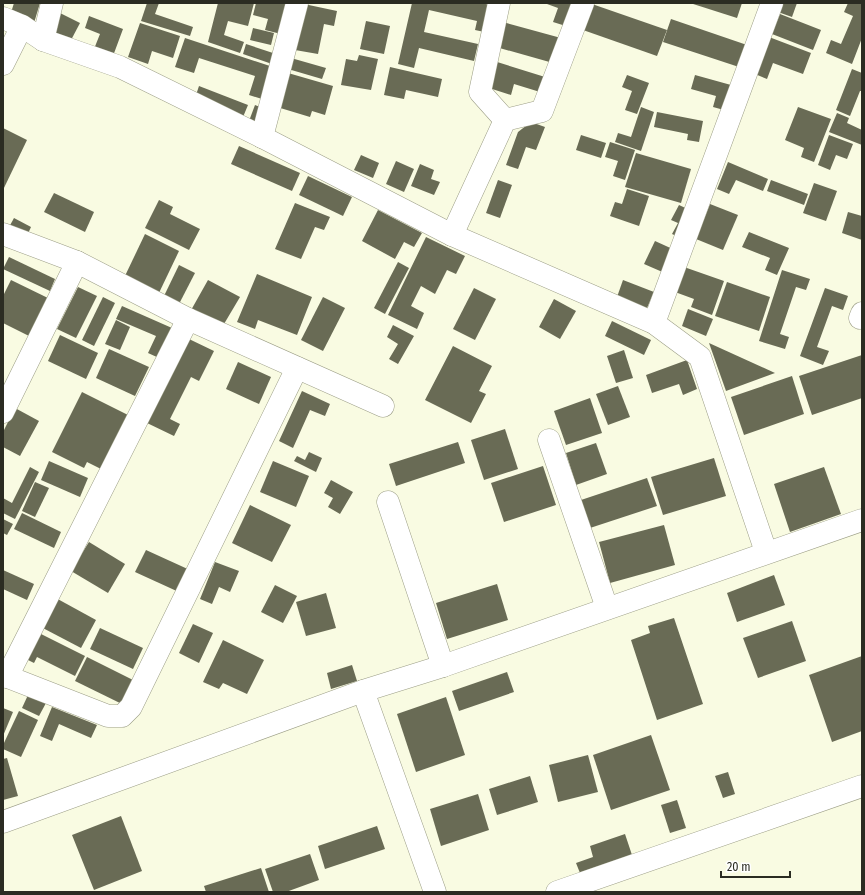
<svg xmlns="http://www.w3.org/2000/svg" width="865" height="895" font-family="'Fira Sans Condensed',sans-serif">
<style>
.building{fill:#696b55}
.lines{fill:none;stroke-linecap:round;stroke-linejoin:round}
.minor-casing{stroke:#9c9e87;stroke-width:23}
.minor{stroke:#fff;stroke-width:22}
</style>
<rect width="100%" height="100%" fill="#f9fbe2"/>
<g class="building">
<path d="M14 3H40L34 23 10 16Z"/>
<path d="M147 3H159L155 14 193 27 190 36 141 21Z"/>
<path d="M218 3H254L248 26 228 21 224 35 244 42 240 53 208 42Z"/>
<path d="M256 3 288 4 281 34 265 30 268 19 253 15Z"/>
<path d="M412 3H481L495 6 489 33 475 30 477 21 429 10 424 32 478 44 474 61 419 48 414 68 398 64Z"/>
<path d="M548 3H576L569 27 553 22 558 8 547 4Z"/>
<path d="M690 3H742L737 18Z"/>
<path d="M781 3H797L792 17 778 12Z"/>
<path d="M848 3H862V38L852 64 826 53 831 40 841 44 853 16 844 12Z"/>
<path d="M304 4 337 11 334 26 324 24 318 54 295 50Z"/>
<path d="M592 4 667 30 657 56 583 30Z"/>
<path d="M58 12 80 23 70 42 48 32Z"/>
<path d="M780 14 821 30 813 50 772 34Z"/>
<path d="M89 16 123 29 113 56 94 49 100 34 85 28Z"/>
<path d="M671 19 747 45 739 67 663 42Z"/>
<path d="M366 21 390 26 384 54 360 49Z"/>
<path d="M503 22 561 38 553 63 496 47Z"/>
<path d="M140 23 180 36 173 58 152 51 148 64 128 57Z"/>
<path d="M253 28 274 33 271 45 250 40Z"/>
<path d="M769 37 811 53 803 74 773 63 767 79 755 74Z"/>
<path d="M185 38 273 67 262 99 249 95 255 76 199 58 194 73 175 67Z"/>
<path d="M246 44 276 54 272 64 243 54Z"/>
<path d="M359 55 378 59 371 90 341 85 346 59 357 61Z"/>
<path d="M291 58 326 68 322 79 288 69Z"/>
<path d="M494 61 545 77 540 92 514 84 511 95 486 87Z"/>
<path d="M390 67 442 79 438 97 406 90 404 99 384 95Z"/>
<path d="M852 69 862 73V91H860L850 116 836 110Z"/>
<path d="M288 73 333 86 325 115 312 111 310 117 277 107Z"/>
<path d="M627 75 649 83 637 114 625 110 632 91 622 87Z"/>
<path d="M695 75 731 85 724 110 713 107 716 96 691 89Z"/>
<path d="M199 86 248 105 243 117 195 98Z"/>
<path d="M255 105 265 109 259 125 249 121Z"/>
<path d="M641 107 654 112 641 151 615 142 618 133 631 137Z"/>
<path d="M798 107 831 119 814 162 801 157 804 148 785 140Z"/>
<path d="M657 112 703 121 699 142 687 140 688 134 654 127Z"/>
<path d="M837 113 849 118 847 123 862 130V145L829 132Z"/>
<path d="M531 122 545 127 536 150 526 147 518 169 506 165 518 132Z"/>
<path d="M3 128 27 140 3 190Z"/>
<path d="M581 135 606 143 601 158 576 150Z"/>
<path d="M829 135 853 144 847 159 836 155 830 170 818 165Z"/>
<path d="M610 142 635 150 625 180 613 176 618 161 605 157Z"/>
<path d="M239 146 300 173 292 191 231 164Z"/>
<path d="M636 153 691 169 681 203 625 187Z"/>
<path d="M361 155 379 163 373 178 354 170Z"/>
<path d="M396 161 414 169 404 192 386 184Z"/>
<path d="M728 162 768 179 763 191 736 180 729 194 717 189Z"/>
<path d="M420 164 434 170 431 179 440 182 434 195 411 186Z"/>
<path d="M308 176 352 197 343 216 299 195Z"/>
<path d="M498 180 512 185 500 218 486 213Z"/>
<path d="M771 180 808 194 804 205 767 191Z"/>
<path d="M814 183 837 191 826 221 803 213Z"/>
<path d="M627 189 649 196 639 226 610 216 615 202 622 204Z"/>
<path d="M54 193 94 212 85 232 44 212Z"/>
<path d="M159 200 173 207 170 214 200 229 189 250 145 228Z"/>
<path d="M295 203 330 217 324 230 315 227 301 259 275 249Z"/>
<path d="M710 204 738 215 723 250 696 239Z"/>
<path d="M679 205 694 212 681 238 672 234 678 223 671 220Z"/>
<path d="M378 210 422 233 414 247 404 242 395 259 362 241Z"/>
<path d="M848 212 862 216V240L842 233Z"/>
<path d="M14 218 31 227 26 238 8 229Z"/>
<path d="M749 232 789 248 777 275 765 270 770 258 742 247Z"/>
<path d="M145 234 179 251 158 295 124 278Z"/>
<path d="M426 237 465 256 456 274 447 270 435 294 421 286 411 306 424 313 417 329 388 315Z"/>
<path d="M655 241 677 251 667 274 644 264Z"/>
<path d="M9 257 55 279 50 291 3 269Z"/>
<path d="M398 262 409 268 385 314 374 308Z"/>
<path d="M179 265 195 273 179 304 164 296Z"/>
<path d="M684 267 724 281 712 315 691 307 694 299 675 292Z"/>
<path d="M782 270 810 279 806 290 796 287 780 334 789 337 785 349 759 341Z"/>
<path d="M257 274 312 297 297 335 258 320 255 329 237 322Z"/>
<path d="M11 280 50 299 31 337 3 323V296Z"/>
<path d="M208 280 240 297 221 329 190 312Z"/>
<path d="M623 280 654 292 647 308 617 297Z"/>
<path d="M727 282 770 297 759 331 715 316Z"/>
<path d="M78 287 97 296 76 338 57 329Z"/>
<path d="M474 288 496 299 475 340 453 329Z"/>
<path d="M825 288 848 296 843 310 832 306 817 347 829 351 823 365 800 356Z"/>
<path d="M103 297 115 303 94 346 82 340Z"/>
<path d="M323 297 345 308 323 351 301 340Z"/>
<path d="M554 299 576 311 560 339 539 327Z"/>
<path d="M122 306 172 328 159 358 148 353 156 336 116 319Z"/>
<path d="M688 309 713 319 706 336 682 326Z"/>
<path d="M116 320 130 327 120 350 105 344Z"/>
<path d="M612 321 651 340 644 355 605 336Z"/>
<path d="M393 325 414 336 398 364 389 359 398 344 387 337Z"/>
<path d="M60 335 98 353 86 379 48 361Z"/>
<path d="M189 339 214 351 199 381 191 377 170 419 180 424 174 436 147 423Z"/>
<path d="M709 343 775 373 726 391Z"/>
<path d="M453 346 492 366 479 391 486 394 471 423 425 400Z"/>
<path d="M109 349 149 367 135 396 96 378Z"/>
<path d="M624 350 633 378 616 383 607 356Z"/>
<path d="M862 355V398L812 415 799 376Z"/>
<path d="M687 360 697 389 683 395 679 384 652 393 646 375Z"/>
<path d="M238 362 271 377 259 404 226 389Z"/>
<path d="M792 376 804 414 744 435 731 397Z"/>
<path d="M618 386 630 417 608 425 596 394Z"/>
<path d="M302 391 330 404 325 416 310 410 293 448 279 441Z"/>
<path d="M82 392 128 415 101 469 87 462 84 468 52 452Z"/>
<path d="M590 398 602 433 566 445 554 411Z"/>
<path d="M15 408 39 421 20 456 3 447V432Z"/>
<path d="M505 429 518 469 484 480 471 440Z"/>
<path d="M458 442 465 463 396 486 389 464Z"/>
<path d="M596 443 607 474 576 485 566 453Z"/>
<path d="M309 452 322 458 316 472 294 461 297 456 305 460Z"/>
<path d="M714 458 726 496 663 515 651 477Z"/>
<path d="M49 461 88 478 80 497 41 480Z"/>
<path d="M273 461 309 476 296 507 260 492Z"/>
<path d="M543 466 556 505 504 522 491 483Z"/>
<path d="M30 467 39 472 15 519 3 513V498L12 503Z"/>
<path d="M824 467 841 514 790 532 774 484Z"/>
<path d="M647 478 657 506 590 528 581 500Z"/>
<path d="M331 480 353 492 340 514 328 507 333 498 324 493Z"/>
<path d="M35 482 49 488 35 517 22 511Z"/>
<path d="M250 505 291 525 272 562 232 543Z"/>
<path d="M22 513 61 532 54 548 14 529Z"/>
<path d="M3 519 13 524 7 535 3 533Z"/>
<path d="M664 525 675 565 610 583 599 542Z"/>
<path d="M89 542 125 564 108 593 71 571Z"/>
<path d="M146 550 192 571 181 593 135 572Z"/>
<path d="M215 562 239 571 230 592 219 587 212 604 200 599Z"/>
<path d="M3 570 34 584 27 600 3 589Z"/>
<path d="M774 575 785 605 737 622 727 593Z"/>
<path d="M497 584 508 620 447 639 436 603Z"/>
<path d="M275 585 297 596 283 623 261 612Z"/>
<path d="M326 593 336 628 306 636 296 602Z"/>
<path d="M54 597 96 620 81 648 39 626Z"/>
<path d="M674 618 703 704 657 720 631 640 650 633 648 626Z"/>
<path d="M792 621 806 661 758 678 743 638Z"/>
<path d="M193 624 213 633 199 663 179 653Z"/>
<path d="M100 628 143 648 133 669 90 649Z"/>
<path d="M37 632 85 656 75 676 37 657 34 663 24 658Z"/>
<path d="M223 640 264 660 247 694 223 683 219 689 203 682Z"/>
<path d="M862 656V731L832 742 809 675Z"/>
<path d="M87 657 137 682 126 706 75 681Z"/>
<path d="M352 665 357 681 331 689 327 673Z"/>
<path d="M507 672 514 692 459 711 452 691Z"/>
<path d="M28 695 46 703 39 716 22 708Z"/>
<path d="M446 697 465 755 416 772 397 714Z"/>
<path d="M52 707 97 725 91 738 59 724 52 741 40 736Z"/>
<path d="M3 708 13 712 3 736Z"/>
<path d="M19 711 38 720 21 757 3 749V745Z"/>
<path d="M651 735 670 790 611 810 593 755Z"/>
<path d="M588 755 598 792 558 802 549 765Z"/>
<path d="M7 758 18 796 3 800V759Z"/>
<path d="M728 772 735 794 723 798 715 776Z"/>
<path d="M530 776 538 802 497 815 489 789Z"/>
<path d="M478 794 489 830 441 846 430 809Z"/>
<path d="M677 800 686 828 670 833 661 805Z"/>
<path d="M121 816 142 871 94 890 72 835Z"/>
<path d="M377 826 385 849 325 869 318 846Z"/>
<path d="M625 834 632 855 580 873 576 863 593 857 590 846Z"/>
<path d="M310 854 319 880 286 892H273L265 869Z"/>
<path d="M261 868 269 892H206L204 886Z"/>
</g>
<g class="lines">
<defs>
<g id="minor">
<path d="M499 3 480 92 505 120"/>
<path d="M3 18 22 26 43 40 120 67 262 137 452 235 654 323 700 357 766 552"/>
<path d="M43 40 52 3"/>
<path d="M3 64 22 26"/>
<path d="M262 137 297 3"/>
<path d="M3 234 77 262 188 319 383 406"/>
<path d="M452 235 505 120 542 111 583 3"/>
<path d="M860 318 862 313"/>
<path d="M654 323 772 3"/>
<path d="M3 412 77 262"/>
<path d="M549 440 607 608"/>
<path d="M388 502 443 666"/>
<path d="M3 675 108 716H122L131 707 297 368"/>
<path d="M7 677 188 319"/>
<path d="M363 691 435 892"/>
<path d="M3 822 363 691 443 666 862 520"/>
<path d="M557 892 862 786"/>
</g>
</defs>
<use href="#minor" class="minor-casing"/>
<use href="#minor" class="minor"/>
</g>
<rect width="865" height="895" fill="none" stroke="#2b2c22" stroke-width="8"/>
<path d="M721 871v6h69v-6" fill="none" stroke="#2b2c22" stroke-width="2"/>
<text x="727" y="871" font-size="12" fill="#2b2c22" stroke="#ffffff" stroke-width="3" paint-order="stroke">20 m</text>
</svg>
